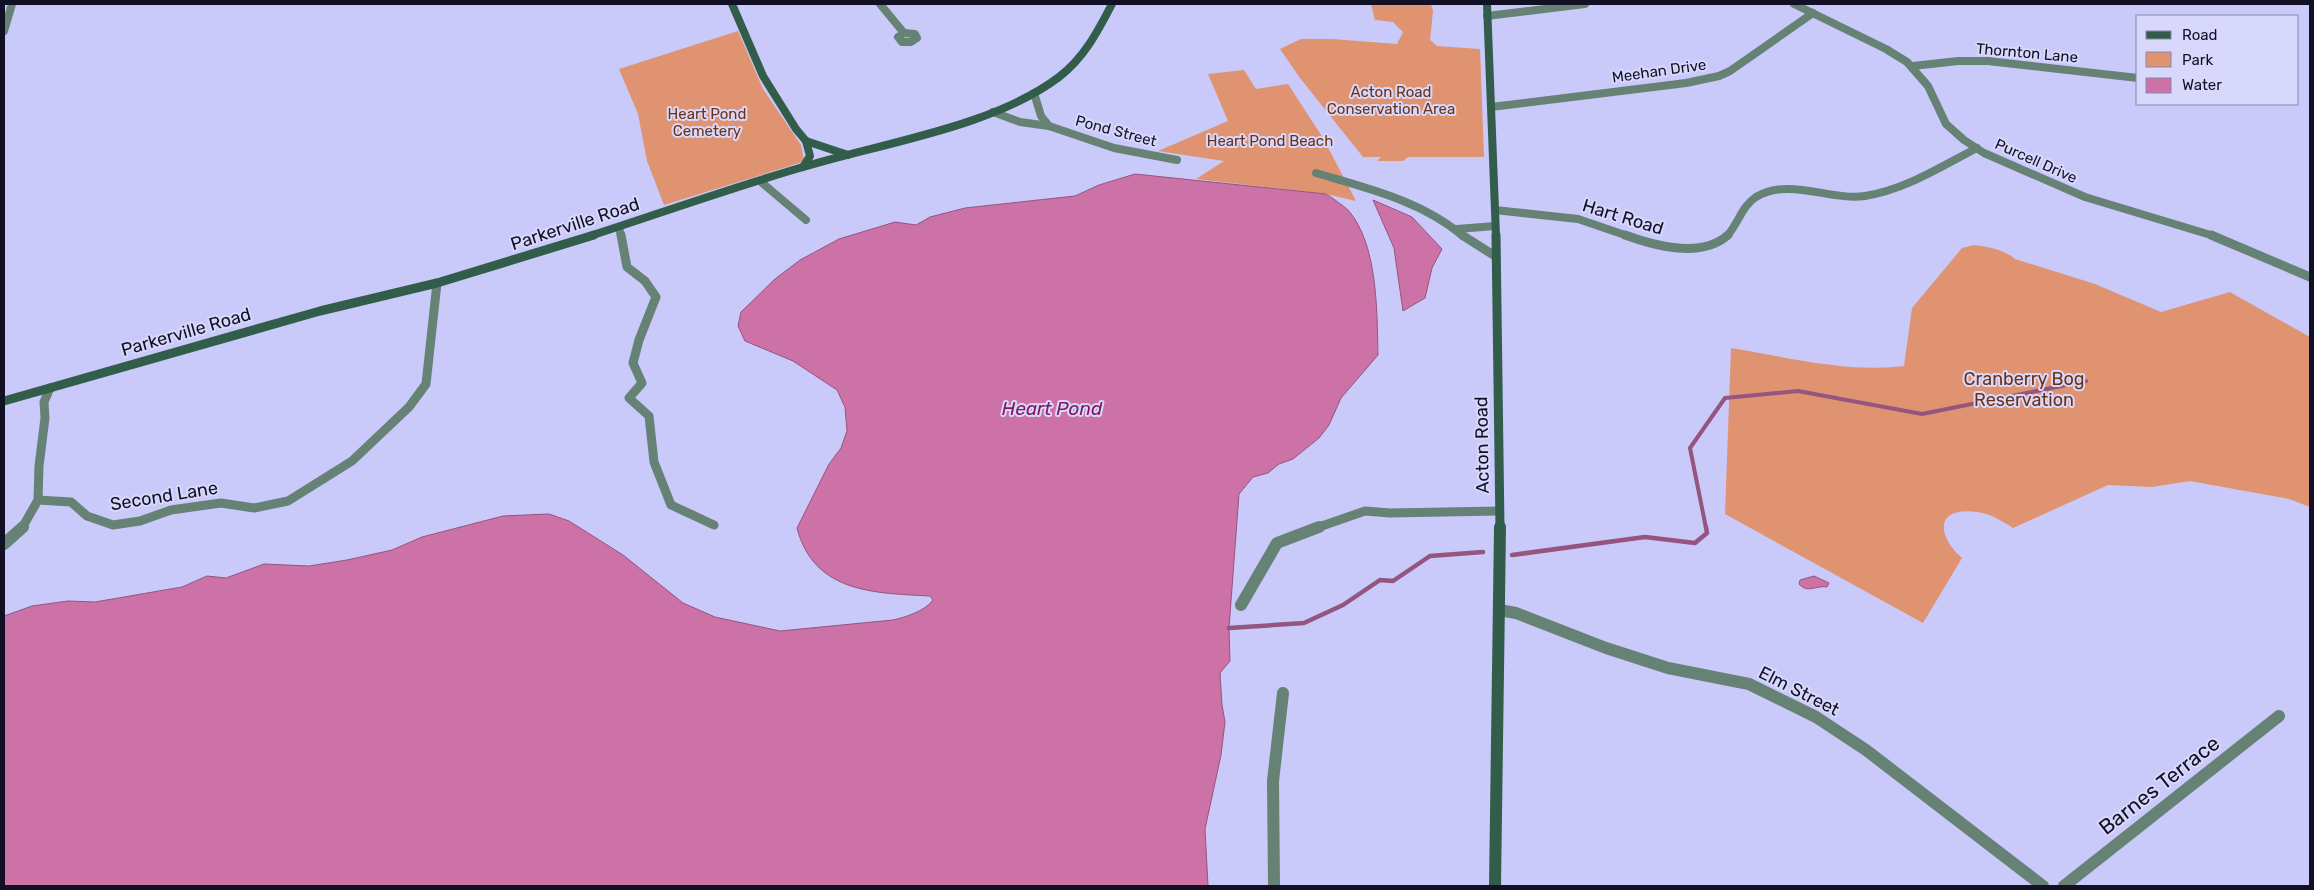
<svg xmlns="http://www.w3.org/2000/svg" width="2314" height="890" font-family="Rubik,sans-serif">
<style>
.green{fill:#e09370}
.water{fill:#cc72a6;stroke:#94557f}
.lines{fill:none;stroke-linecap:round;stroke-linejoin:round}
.stream-far1{stroke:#94557f;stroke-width:4}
.stream{stroke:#94557f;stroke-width:4.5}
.street-far2{stroke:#668275;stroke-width:8}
.street-far1{stroke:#668275;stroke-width:9}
.street{stroke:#668275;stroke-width:12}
.secondary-far2{stroke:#325d4b;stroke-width:8}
.secondary-far1{stroke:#325d4b;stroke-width:9}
.secondary{stroke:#325d4b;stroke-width:12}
.labels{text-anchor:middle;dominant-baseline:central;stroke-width:4;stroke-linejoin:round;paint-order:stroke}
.far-street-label{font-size:15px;fill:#121025;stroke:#d8d8fd}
.far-park-label{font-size:15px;fill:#6d3111;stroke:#d8d8fd}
.street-label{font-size:18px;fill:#121025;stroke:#d8d8fd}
.park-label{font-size:18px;fill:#6d3111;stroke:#d8d8fd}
.water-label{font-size:19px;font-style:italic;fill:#831660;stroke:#d8d8fd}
.near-street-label{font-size:21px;fill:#121025;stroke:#d8d8fd}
</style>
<rect width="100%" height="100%" fill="#c9c9fa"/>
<g class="green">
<path d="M1371 4H1431L1433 11 1430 40 1437 46 1480 49 1484 157H1408L1403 161H1377L1381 157H1363L1300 78 1280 49 1301 39H1332L1397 44 1403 32 1393 22 1375 20Z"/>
<path d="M738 31 763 89 801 145 804 160 799 163 664 205 647 161 638 114 619 69Z"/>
<path d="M1244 70 1256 89 1288 84 1323 138 1356 201 1326 194 1196 179 1224 161 1158 151 1228 121 1208 74Z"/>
<path d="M1974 245C1989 247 2003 249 2015 259L2095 284 2161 312 2230 292 2310 337V507L2289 499 2190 481 2152 487 2108 485 2013 528C2002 521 1990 513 1977 512 1935 506 1936 535 1962 558L1923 623 1725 514 1731 348C1787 357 1847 373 1904 366L1912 308 1962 248Z"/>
</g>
<g class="water">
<path d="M1135 174 1326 194C1334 199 1341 204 1348 210 1378 244 1377 312 1378 355L1341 398 1329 425 1319 438 1293 459 1279 464 1268 473 1253 477 1239 494 1229 628 1230 661 1220 673 1222 705 1225 722 1221 755 1205 829 1208 886H4V616L32 606 68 601 95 602 182 587 207 576 226 578 264 564 309 566 347 560 392 550 422 537 503 516 549 514 569 521 623 555 683 603 715 617 780 631 893 620C906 617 925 611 933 600L930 596C874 593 814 593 797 528L829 464 841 448 847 431 845 407 837 390 793 361 745 341 738 326 741 312 775 279 800 260 839 239 895 222 916 225 930 217 965 208 1075 196 1099 185Z"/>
<path d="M1373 200 1412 217 1442 249 1432 268 1425 298 1403 311 1394 248Z"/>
<path d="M1814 576 1829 583 1827 587C1816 585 1808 594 1799 584L1800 580Z"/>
</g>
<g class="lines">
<path class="stream-far1" d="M1706 528 1690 448 1725 398 1798 391 1922 414 2086 381"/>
<g class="stream">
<path d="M1512 555 1645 537 1695 543 1707 533 1706 527"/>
<path d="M1229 628 1304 623 1343 605 1380 580 1393 581 1430 556 1483 552"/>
</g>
<g class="street-far2">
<path d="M880 4 904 33"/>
<path d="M1794 4 1886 49 1907 62 1928 86 1946 124 1964 140 1984 153 2085 197 2214 236"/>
<path d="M1487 16 1585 4"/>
<path d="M4 31 12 4"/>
<path d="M904 33 915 34 917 38 911 42H902L898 37Z"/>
<path d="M1913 66 1958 61H1988L2138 78"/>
<path d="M1034 93 1041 116 1049 126"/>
<path d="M1491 107 1686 83 1719 76 1730 71 1813 13"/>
<path d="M993 112 1020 122 1049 126 1114 148 1177 160"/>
<path d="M1316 173C1367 188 1422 201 1463 236"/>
<path d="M760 181 806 220"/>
<path d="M1495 210 1578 219 1628 236"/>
<path d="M619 227 621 236"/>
<path d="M1457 229 1495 226"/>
<path d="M1727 236C1738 224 1742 206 1756 197 1790 177 1830 201 1865 196 1905 190 1942 166 1977 148"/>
</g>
<g class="street-far1">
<path d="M621 235 627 267 645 281 656 297 639 340 633 363 642 383 629 398 649 416 654 462 671 505 714 525"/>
<path d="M1462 235 1495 256"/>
<path d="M1625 235C1655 246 1701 259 1728 235"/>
<path d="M2211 235 2310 277"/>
<path d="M38 500 71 502 87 516 113 525 140 521 171 510 221 503 254 508 288 501 352 461 409 407 426 384 437 283"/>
<path d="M22 528 38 500 39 466 45 418 44 402 50 388"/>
<path d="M1316 528 1365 511 1390 513 1499 511"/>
</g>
<g class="street">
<path d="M4 544 23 527"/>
<path d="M1241 605 1277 543 1319 527"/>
<path d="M1499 610 1516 613 1606 648 1668 668 1749 684 1816 717 1866 750 2043 886"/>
<path d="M1274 886 1273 781 1283 693"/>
<path d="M2064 886 2279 716"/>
</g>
<g class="secondary-far2">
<path d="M732 4 763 76 796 129 806 141 848 155"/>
<path d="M1487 4 1496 236"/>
<path d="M803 167 810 156 806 141"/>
<path d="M590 236C661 213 731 188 803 167 882 143 993 127 1059 77 1084 58 1098 31 1112 4"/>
</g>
<g class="secondary-far1">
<path d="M1496 235 1500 528"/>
<path d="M4 401 320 311 437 283 594 235"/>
</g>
<path class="secondary" d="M1495 886 1500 527"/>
</g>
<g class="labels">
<g class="far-street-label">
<text transform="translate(2027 53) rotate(5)">Thornton Lane</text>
<text transform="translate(1659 71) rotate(-8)">Meehan Drive</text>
<text transform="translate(1116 131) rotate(15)">Pond Street</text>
<text transform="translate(2036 161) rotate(24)">Purcell Drive</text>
</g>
<g class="far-park-label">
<text x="1391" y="92">Acton Road<tspan x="1391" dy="17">Conservation Area</tspan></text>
<text x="707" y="114">Heart Pond<tspan x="707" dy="17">Cemetery</tspan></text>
<text x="1270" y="141">Heart Pond Beach</text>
</g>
<g class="street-label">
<text transform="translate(1623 217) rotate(17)">Hart Road</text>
<text transform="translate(575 224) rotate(-18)">Parkerville Road</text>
<text transform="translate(186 332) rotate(-16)">Parkerville Road</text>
<text transform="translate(1482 445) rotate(-91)">Acton Road</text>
<text transform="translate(164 496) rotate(-9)">Second Lane</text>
<text transform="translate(1799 691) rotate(27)">Elm Street</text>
</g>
<g class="park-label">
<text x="2024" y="379">Cranberry Bog<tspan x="2024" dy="21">Reservation</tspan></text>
</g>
<g class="water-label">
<text x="1052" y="408">Heart Pond</text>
</g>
<g class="near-street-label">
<text transform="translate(2159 785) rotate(-38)">Barnes Terrace</text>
</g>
</g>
<rect width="2314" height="890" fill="none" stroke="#121025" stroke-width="10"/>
<rect x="2136" y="15" width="162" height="90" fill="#d8d8fd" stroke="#8988a7"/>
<rect x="2146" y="31" width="25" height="8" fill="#325d4b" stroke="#8988a7"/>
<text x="2182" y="40" font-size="15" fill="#121025">Road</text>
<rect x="2146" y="52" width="25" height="15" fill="#e09370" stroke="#8988a7"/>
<text x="2182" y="65" font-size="15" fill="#121025">Park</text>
<rect x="2146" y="78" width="25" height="15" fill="#cc72a6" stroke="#8988a7"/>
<text x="2182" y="90" font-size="15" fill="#121025">Water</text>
</svg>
